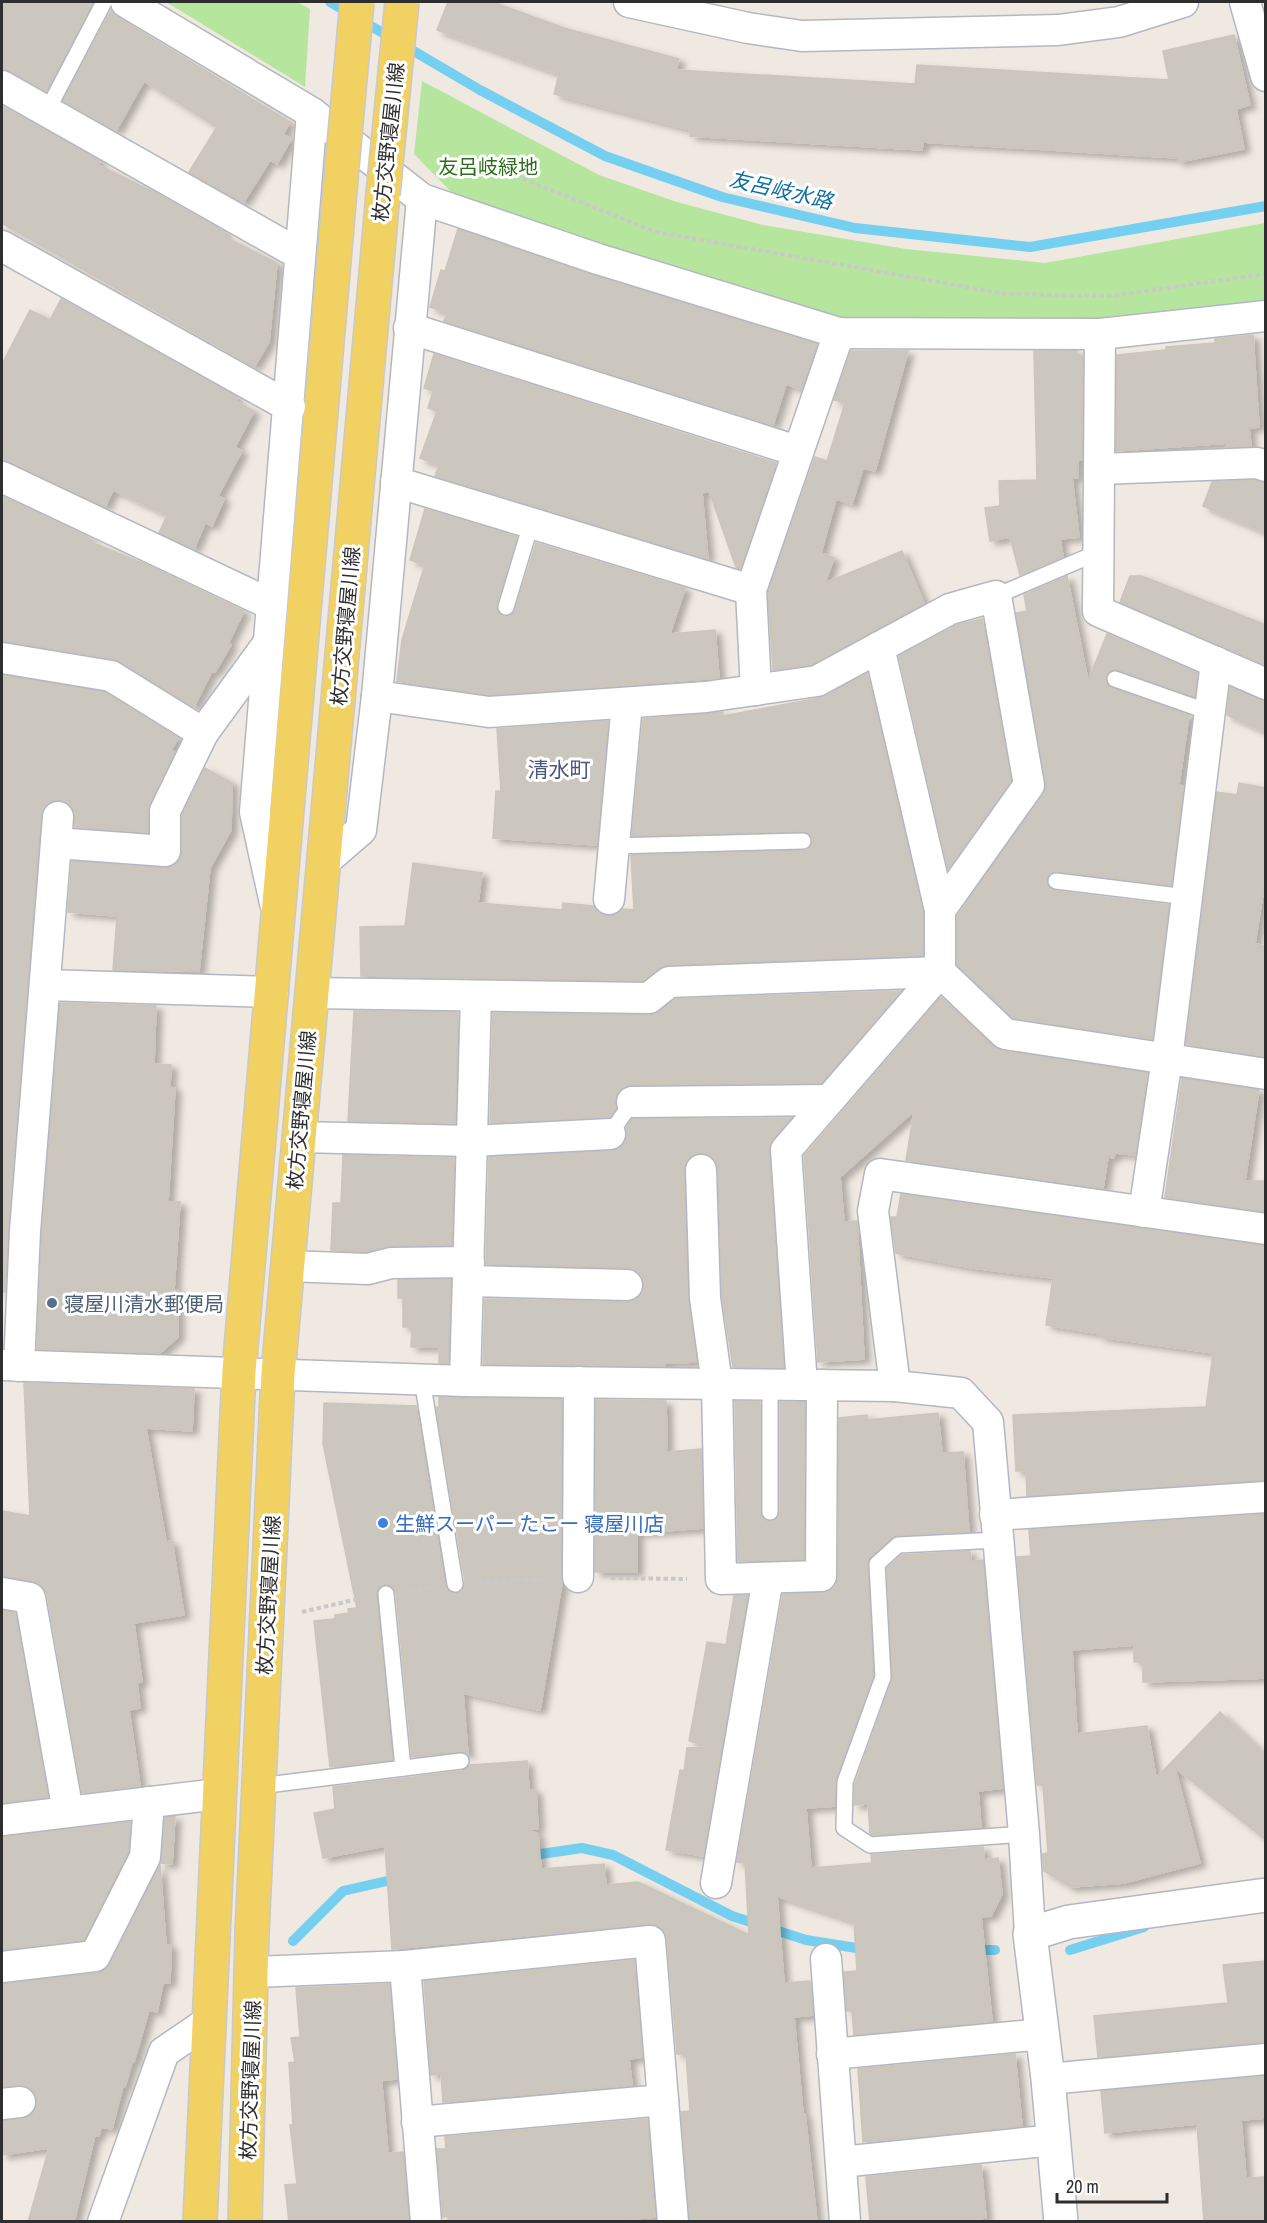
<svg xmlns="http://www.w3.org/2000/svg" width="1267" height="2223" font-family="'Archivo Narrow','Noto Sans JP',sans-serif">
<style>
.green{fill:#b6e59e}
.lines{fill:none;stroke-linecap:round;stroke-linejoin:round}
.stream{stroke:#75cff0;stroke-width:10}
.building{fill:#cbc7bf;stroke:#cbc5ba;stroke-width:1.5;filter:url(#shadow)}
.lane-casing{stroke:#b4b7c1;stroke-width:18}
.street-casing{stroke:#b4b7c1;stroke-width:33}
.secondary-casing{stroke:#b4b7c1;stroke-width:36}
.primary-casing{stroke:#c9c9c9;stroke-width:36}
.path{stroke:#c9c9c9;stroke-width:4;stroke-dasharray:4.5 3;stroke-linecap:butt}
.lane{stroke:#fff;stroke-width:15}
.street{stroke:#fff;stroke-width:30}
.secondary{stroke:#fff;stroke-width:33}
.primary{stroke:#f2d163;stroke-width:33}
.primary-bridge-casing{stroke:#c9c9c9;stroke-width:36;stroke-linecap:butt}
.primary-bridge{stroke:#f2d163;stroke-width:33}
.service-dot{fill:#5c6f8a;stroke:#fff;stroke-width:2}
.shop-dot{fill:#3f7fe0;stroke:#fff;stroke-width:2}
.labels{text-anchor:middle;dominant-baseline:central;stroke-width:6;stroke-linejoin:round;paint-order:stroke}
.street-label{font-size:20px;fill:#2e2e2e;stroke:#fff}
.park-label{font-size:20px;fill:#2c6e1b;stroke:#fff}
.service-label{font-size:20px;fill:#4e5e75;stroke:#fff;text-anchor:start}
.shop-label{font-size:20px;fill:#366cbe;stroke:#fff;text-anchor:start}
.water-label{font-size:21px;font-style:italic;fill:#0d6fa3;stroke:#fff}
.neighbourhood-label{font-size:21px;fill:#4d5680;stroke:#fff}
</style>
<defs>
<filter id="shadow"><feDropShadow dx="6" dy="4" stdDeviation="3" flood-color="#0004"/></filter>
</defs>
<rect width="100%" height="100%" fill="#efe9e1"/>
<g class="green">
<path d="M166 2H297L310 9 305 87Z"/>
<path d="M422 81 599 175 677 202 763 225 906 249 1045 263 1265 223V305L1080 324 891 327 827 314 464 205 414 154Z"/>
</g>
<g class="lines">
<g class="stream">
<path d="M330 2 480 90 605 156 722 197 855 228 1030 247 1266 206"/>
<path d="M527 1856 582 1848 613 1855 732 1916 806 1940 869 1950"/>
<path d="M293 1941 343 1891 400 1878"/>
<path d="M972 1950H995"/>
<path d="M1070 1950 1144 1927"/>
</g>
</g>
<g class="building">
<path d="M2 2H93L46 91 10 71 2 69Z"/>
<path d="M448 2H493L564 28 679 59 676 70 915 84 917 65 1169 80 1163 51 1234 35 1250 105 1236 109 1244 149 1178 162V158L923 142 922 150 690 136 691 130 554 94 559 74 437 30Z"/>
<path d="M111 10 117 17 290 122 283 134 291 139 277 164 270 160 243 203 189 172 217 127 144 81 116 131 63 101Z"/>
<path d="M2 106 100 161 98 165 154 192 225 232 223 236 277 263 269 342 254 367 2 223Z"/>
<path d="M458 229 593 275 817 344 801 389 786 384 773 425 444 321 447 313 430 307 441 270 445 271Z"/>
<path d="M61 299 237 397 235 401 254 411 235 447 242 451 218 496 224 499 212 526 205 523 194 549 159 533 167 515 113 490 105 507 2 460V364L30 310 50 320Z"/>
<path d="M1253 335 1259 427 1249 428 1251 446 1226 447 1228 443 1116 451 1117 355 1166 350V347L1215 343V339Z"/>
<path d="M851 351H908L875 471 863 468 852 504 836 499 821 553 834 558 825 583 902 551 924 603 812 664 773 670 768 592 815 457 827 461 845 403 834 400Z"/>
<path d="M1034 351H1077V359L1083 358 1082 460H1078V478H1072L1079 537 1060 539 1063 557 1020 575 1010 537 990 541 985 508 1000 506 999 481 1037 480Z"/>
<path d="M434 354 776 463 740 569 736 567 709 491 702 493 708 559 435 476 439 465 420 458 437 411 428 408 433 391 424 388Z"/>
<path d="M1255 480 1266 484V533L1203 506 1212 482Z"/>
<path d="M2 496 90 538 88 541 145 564 244 611 228 644 231 645 215 672 212 671 194 707 114 659 2 641Z"/>
<path d="M425 509 517 537 497 604V610L503 616H509L515 610 536 543 685 588 670 634 715 630 719 678 490 695 397 681 402 640 425 564 410 560Z"/>
<path d="M1067 576 1088 681 1107 634 1197 673 1194 697 1118 670 1109 671 1106 676 1107 685 1112 688 1189 715 1179 785 1183 786 1171 885 1057 871 1049 875 1046 880 1050 888 1055 891 1169 905 1152 1039 1013 1018 957 965V916L1046 788 1016 613 1027 611 1024 595Z"/>
<path d="M1130 576H1142L1266 625 1263 664 1120 602Z"/>
<path d="M982 619 1011 781 948 869 899 656 957 625Z"/>
<path d="M867 673 923 912V955L668 965 658 969 643 981 361 976 360 927 405 926 413 863 482 873 478 903 562 910 563 903 593 906 600 913 608 916 623 909 634 910 631 855 808 850 813 840 808 833 803 831 632 836 643 719 723 712V716L819 698Z"/>
<path d="M2 675 105 692 178 738 171 750 175 752 149 804 148 832 75 827 73 809 60 800 50 802 41 815 5 1292H2Z"/>
<path d="M1230 687 1266 701V732L1227 715Z"/>
<path d="M608 721 597 845 493 838 496 791H501L497 729Z"/>
<path d="M205 768 232 783 231 830 210 868 199 971 113 970 117 916 68 912 72 861 164 868 173 866 179 860 182 852V815Z"/>
<path d="M1239 783 1266 788V874L1255 944 1266 946 1264 1056 1186 1044 1217 792 1237 795Z"/>
<path d="M901 991 821 1083 632 1085 624 1087 617 1093 616 1108 610 1117 490 1123 493 1013 649 1015 660 1011 675 999Z"/>
<path d="M941 997 993 1046 1002 1051 1147 1073 1135 1155 1115 1153 1114 1158 1108 1157 1103 1188 906 1160 914 1111 840 1177 844 1222 857 1221 864 1359 818 1362 804 1156Z"/>
<path d="M60 1003 156 1006 154 1064 171 1065 170 1087 175 1088 168 1202H180L174 1290H178V1337L160 1353 37 1349 42 1232Z"/>
<path d="M354 1011 458 1012 455 1123 348 1121Z"/>
<path d="M1182 1078 1259 1090 1245 1181H1266V1212L1165 1197Z"/>
<path d="M791 1118 773 1139 769 1151 784 1367H733L722 1297 718 1169 715 1160 701 1153 691 1156 686 1162 684 1171 688 1299 697 1362 665 1363V1366L483 1364 485 1299 627 1302 636 1300 644 1286 642 1276 635 1270 627 1268 486 1264 489 1157 611 1151 625 1142 626 1128 632 1119Z"/>
<path d="M343 1155 454 1158 452 1245 391 1246 366 1252 331 1250 333 1203H341Z"/>
<path d="M901 1194 1266 1246V1480L1027 1496 1026 1471H1016L1013 1415 1206 1407 1213 1353 1100 1337 1101 1334 1046 1325 1053 1278 973 1268 896 1253 891 1217H897Z"/>
<path d="M451 1279 448 1363H439V1347H411L412 1327H403V1298H398V1280Z"/>
<path d="M24 1383 194 1389 192 1431 146 1428 166 1542 172 1541 184 1615 134 1623 142 1682 137 1683 140 1708 129 1710 140 1786 82 1793 47 1594 43 1586 34 1581 2 1576V1511L30 1516Z"/>
<path d="M439 1397 562 1399V1583L540 1710 463 1693 468 1755 460 1751 412 1757 396 1593 391 1585 384 1584 377 1589 376 1595 392 1760 330 1767 314 1621 335 1619V1615L349 1613 348 1609 357 1608 323 1444 324 1403 416 1406 445 1586 448 1591 456 1594 462 1591 465 1582 436 1407H439Z"/>
<path d="M596 1400 666 1401 667 1452 701 1449 703 1528 637 1533V1572H595Z"/>
<path d="M735 1401 760 1402V1512L762 1517 769 1522 775 1520 780 1512V1402H805L804 1559 738 1561Z"/>
<path d="M938 1413 942 1453 963 1452 969 1532 897 1535 868 1560 873 1676 836 1779 835 1806 806 1808 811 1868 872 1863 871 1855 983 1847 984 1860 998 1858 1002 1894 991 1916 981 1917 992 2021 854 2035 852 2011H847L844 1972 857 1971 854 1922 777 1896 784 1983 810 1981 813 2015 794 2017 803 2114H805L817 2222H690L681 2112 690 2111 686 2054H677L667 1940 664 1931 657 1925 648 1924 392 1949 385 1846 323 1858 314 1813 335 1809 333 1787 462 1771 470 1765 527 1761 529 1790H536L538 1829 524 1828 538 1834 541 1869 604 1864 606 1885 638 1882 749 1935 745 1863 737 1862 783 1594 829 1591 836 1585 838 1577 839 1418 867 1415V1420Z"/>
<path d="M1266 1514V1678L1143 1682V1662H1134V1645L1072 1650 1077 1734 1147 1726 1156 1778 1220 1712 1266 1756V1840L1175 1768 1200 1863 1124 1883 1071 1887 1044 1871 1042 1854 1048 1853 1043 1785H1037L1017 1557 1031 1556 1029 1530Z"/>
<path d="M970 1551 971 1561 983 1560 1003 1788 978 1791 981 1827 873 1835 870 1833 868 1804 854 1805 855 1784 892 1680 887 1568 902 1555Z"/>
<path d="M748 1595 703 1856 666 1850 680 1770 684 1771 687 1748 711 1747 689 1741 707 1642 726 1645 734 1596Z"/>
<path d="M2 1610 15 1613 48 1797 2 1803Z"/>
<path d="M175 1816 172 1864 161 1863 165 1818Z"/>
<path d="M130 1822 128 1852 84 1940 2 1950V1837Z"/>
<path d="M160 1865 166 1945H171L170 1983H163L157 2012 149 2010 134 2062H132L125 2087 123 2086 112 2129 101 2127 99 2136 95 2135 74 2222H28L49 2148 2 2155V2121L30 2116 35 2109 37 2101 34 2092 26 2086 2 2087V1984L97 1973 105 1970Z"/>
<path d="M634 1960 642 2057 629 2059 632 2085 443 2102 441 2074 431 2075 424 1981Z"/>
<path d="M1266 1961V2042L1098 2057 1094 2016 1228 2003 1223 1965Z"/>
<path d="M389 1984 397 2079 382 2080V2086L388 2153 403 2152 409 2220 289 2222 285 2185 297 2184 290 2125H293L289 2063 295 2062 291 2038 300 2037 296 1988Z"/>
<path d="M1015 2054 1022 2126 863 2142 858 2069Z"/>
<path d="M1266 2076V2118L1241 2120 1246 2178 1266 2177V2222H1204L1197 2124 1105 2133 1101 2091Z"/>
<path d="M647 2119 655 2217 603 2222H449L448 2216 443 2217 437 2149H446L445 2137Z"/>
<path d="M981 2165 986 2218 933 2222H870L866 2177Z"/>
</g>
<g class="lines">
<defs>
<g id="lane">
<path d="M47 111 104 2"/>
<path d="M996 596 1099 552"/>
<path d="M506 607 531 524"/>
<path d="M1115 679 1209 712"/>
<path d="M613 846 803 841"/>
<path d="M1056 881 1187 897"/>
<path d="M610 1134 632 1102"/>
<path d="M422 1379 455 1584"/>
<path d="M770 1385V1512"/>
<path d="M998 1540 898 1545 877 1564 883 1677 845 1782 844 1828 870 1845 1024 1834"/>
<path d="M386 1594 403 1768"/>
<path d="M259 1786 461 1761"/>
</g>
<g id="street">
<path d="M126 2 312 113 422 199 598 259 839 333 1100 334 1266 316"/>
<path d="M629 2 748 28 802 36 1058 30 1119 22 1183 2"/>
<path d="M1245 2 1266 76"/>
<path d="M2 86 299 254"/>
<path d="M2 246 290 407"/>
<path d="M409 328 797 451"/>
<path d="M1100 334 1098 611 1266 684"/>
<path d="M1100 469 1257 463 1266 466"/>
<path d="M2 477 270 604"/>
<path d="M396 482 751 590"/>
<path d="M2 658 111 676 203 733"/>
<path d="M756 690 751 590 839 333"/>
<path d="M377 696 422 199"/>
<path d="M56 843 165 851V811L203 733 267 645"/>
<path d="M324 862 361 830 377 696 489 712 706 697 817 681 950 609 996 596 1029 785 940 910"/>
<path d="M609 899 627 703"/>
<path d="M275 903 255 812 312 113"/>
<path d="M45 985 273 992"/>
<path d="M312 993 649 998 669 982 940 972 1005 1034 1266 1074"/>
<path d="M632 1102 829 1100"/>
<path d="M298 1137 472 1141 610 1134"/>
<path d="M701 1170 705 1298 717 1384 721 1579 821 1576 822 1385"/>
<path d="M1144 1212 1167 1059 1216 662"/>
<path d="M287 1266 368 1269 391 1263 469 1262"/>
<path d="M468 1281 627 1285"/>
<path d="M2 1365 465 1381 895 1386 961 1393 988 1422 1024 1834 1030 1934"/>
<path d="M19 1366 25 1231 58 817"/>
<path d="M465 1381 476 996"/>
<path d="M802 1385 786 1150 940 972V910L879 647"/>
<path d="M895 1386 873 1211 880 1174 1266 1229"/>
<path d="M995 1515 1266 1497"/>
<path d="M578 1577 579 1382"/>
<path d="M2 1593 30 1598 68 1812"/>
<path d="M2 1820 218 1794"/>
<path d="M716 1883 768 1578"/>
<path d="M826 1959 845 2222"/>
<path d="M405 1966 426 2222"/>
<path d="M2 1967 95 1956 145 1857 149 1802"/>
<path d="M253 1972 405 1966 650 1941 673 2222"/>
<path d="M832 2054 1043 2034"/>
<path d="M1048 2079 1266 2059"/>
<path d="M2 2104 20 2102"/>
<path d="M417 2122 663 2100"/>
<path d="M841 2162 1054 2140"/>
<path d="M103 2222 164 2052 208 2022"/>
</g>
<path id="secondary" d="M1061 2222 1048 2079 1030 1934 1069 1922 1266 1895"/>
<g id="primary">
<path d="M200 2222 239 1371 342 167"/>
<path d="M245 2222 252 1933 278 1374 383 194"/>
</g>
</defs>
<use href="#lane" class="lane-casing"/>
<use href="#street" class="street-casing"/>
<use href="#secondary" class="secondary-casing"/>
<use href="#primary" class="primary-casing"/>
<g class="path">
<path d="M481 162 656 232 1006 294 1108 296 1266 274"/>
<path d="M611 1578 687 1579"/>
<path d="M479 1583 546 1579"/>
<path d="M411 1591 430 1588"/>
<path d="M302 1612 362 1598"/>
</g>
<use href="#lane" class="lane"/>
<use href="#street" class="street"/>
<use href="#secondary" class="secondary"/>
<use href="#primary" class="primary"/>
<defs>
<g id="primary-bridge">
<path d="M342 167 357 2"/>
<path d="M383 194 402 2"/>
</g>
</defs>
<use href="#primary-bridge" class="primary-bridge-casing"/>
<use href="#primary-bridge" class="primary-bridge"/>
</g>
<circle class="service-dot" cx="52" cy="1303" r="6"/>
<circle class="shop-dot" cx="383" cy="1523" r="6"/>
<g class="labels">
<g class="street-label">
<text transform="translate(388 142) rotate(-84)">枚方交野寝屋川線</text>
<text transform="translate(345 626) rotate(-85)">枚方交野寝屋川線</text>
<text transform="translate(301 1110) rotate(-85)">枚方交野寝屋川線</text>
<text transform="translate(268 1595) rotate(-87)">枚方交野寝屋川線</text>
<text transform="translate(250 2080) rotate(-88)">枚方交野寝屋川線</text>
</g>
<g class="park-label">
<text x="488" y="166">友呂岐緑地</text>
</g>
<g class="service-label">
<text x="64" y="1303">寝屋川清水郵便局</text>
</g>
<g class="shop-label">
<text x="395" y="1523">生鮮スーパー たこー 寝屋川店</text>
</g>
<g class="water-label">
<text transform="translate(781 190) rotate(13)">友呂岐水路</text>
</g>
<g class="neighbourhood-label">
<text x="559" y="769">清水町</text>
</g>
</g>
<rect width="1267" height="2223" fill="none" stroke="#2e2e2e" stroke-width="6"/>
<path d="M1057 2193v9h110v-9" fill="none" stroke="#2e2e2e" stroke-width="3"/>
<text x="1066" y="2193" font-size="18" fill="#2e2e2e" stroke="#ffffff" stroke-width="4.5" paint-order="stroke">20 m</text>
</svg>
